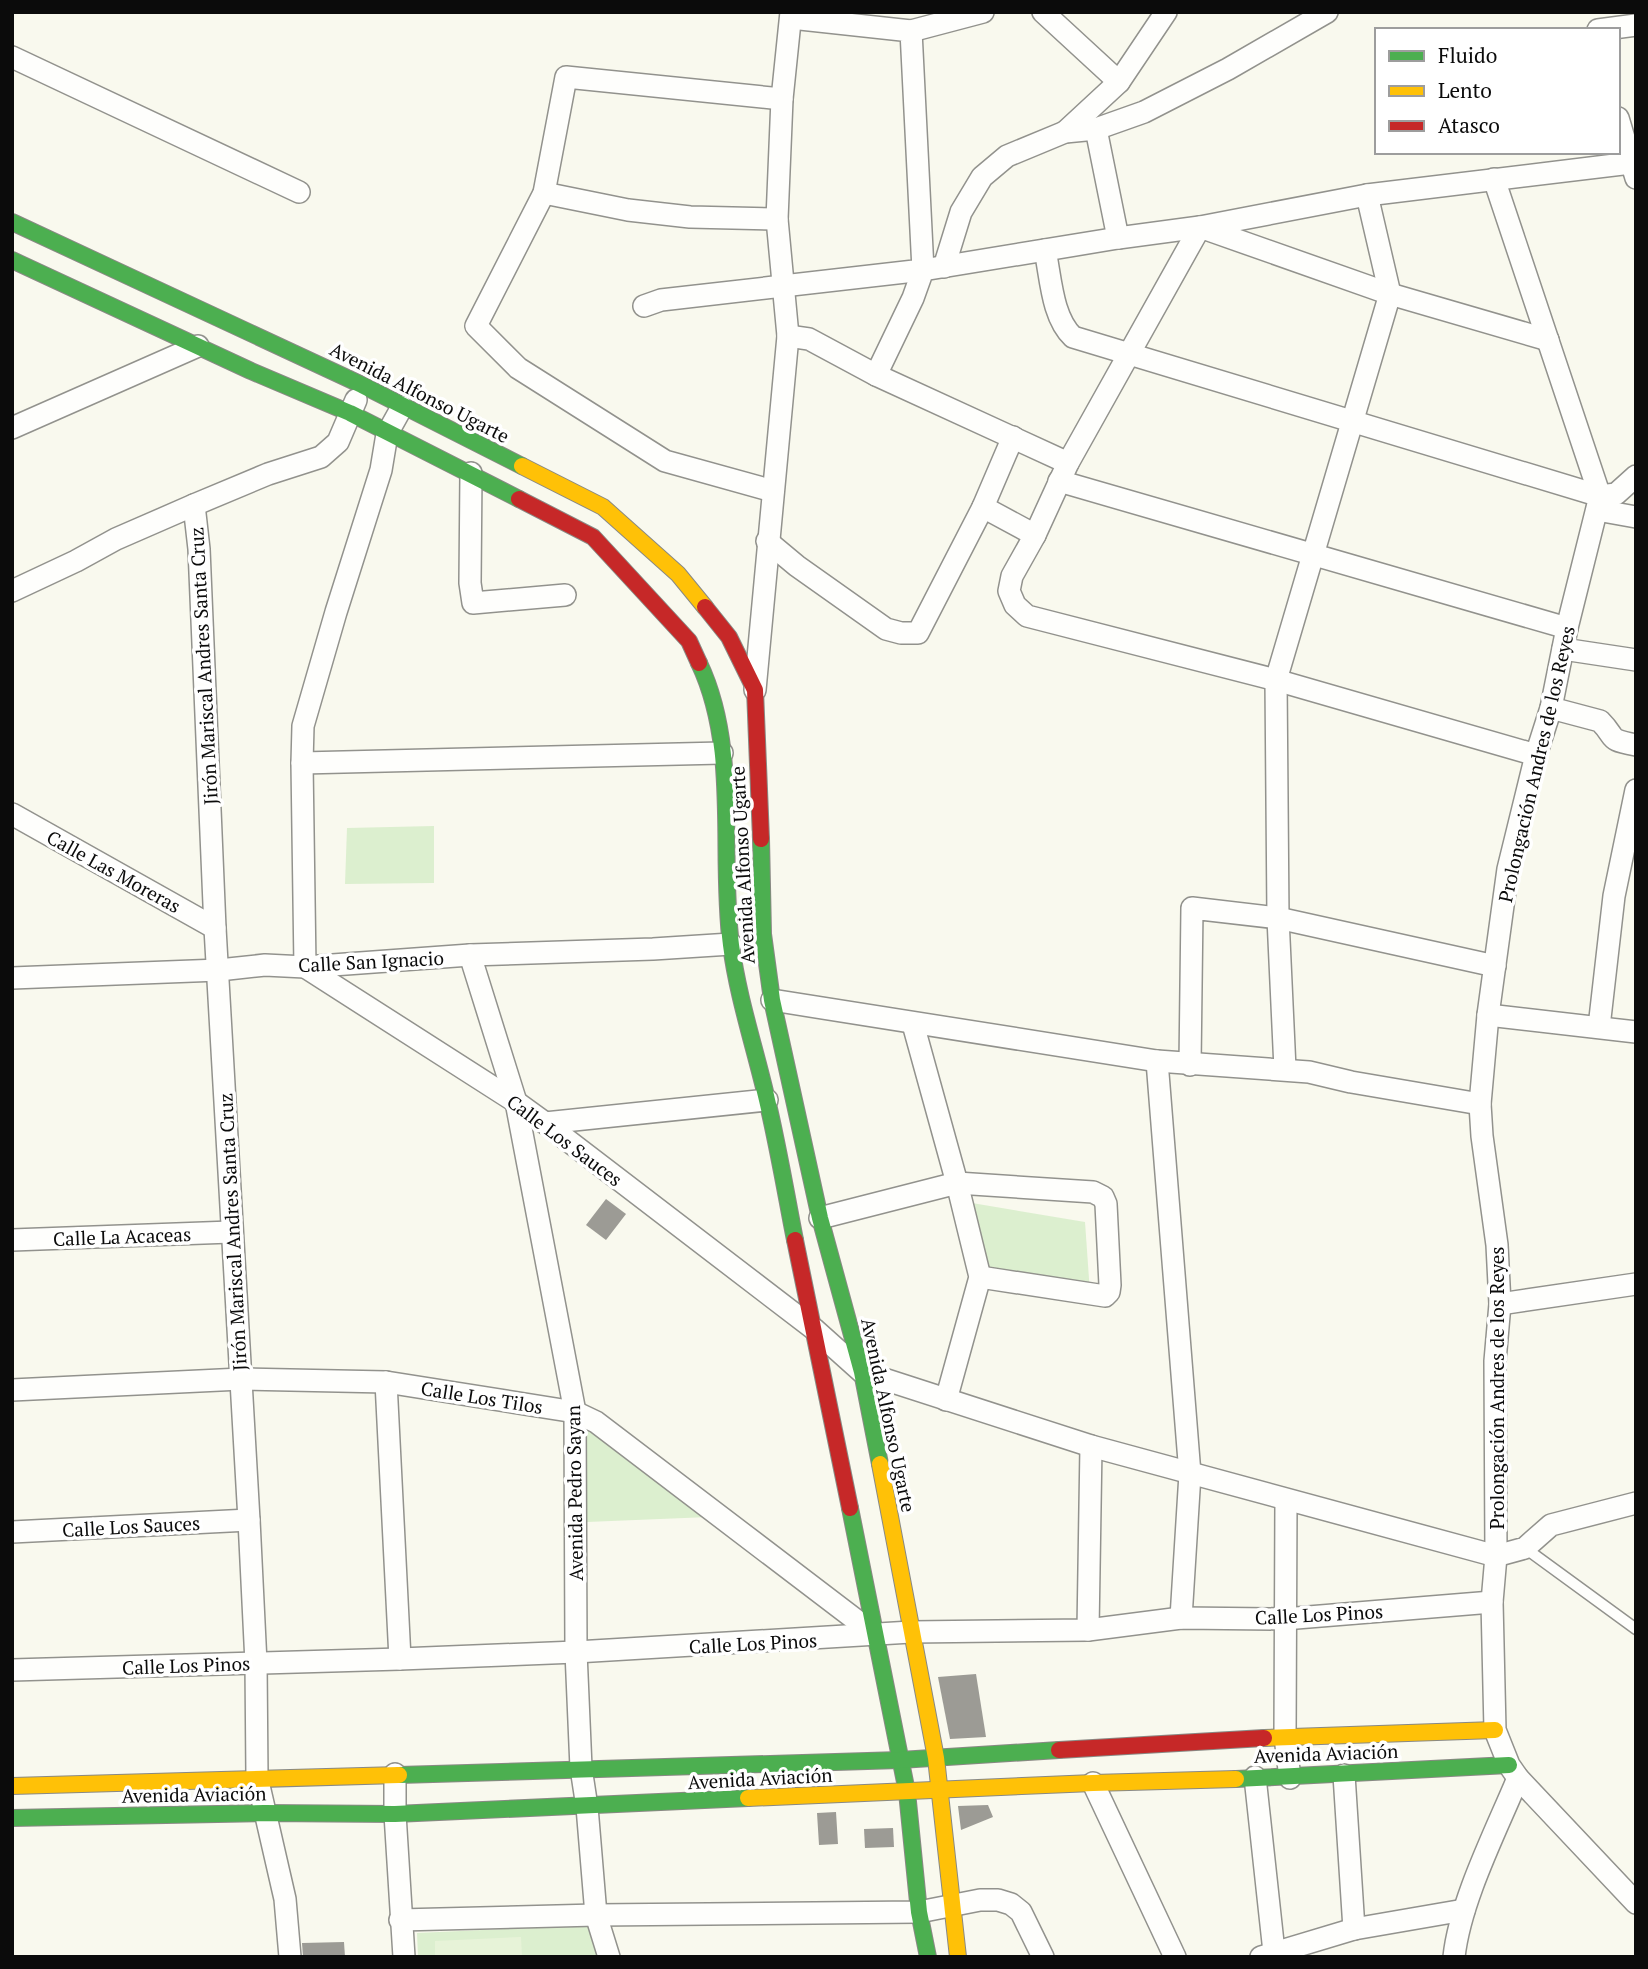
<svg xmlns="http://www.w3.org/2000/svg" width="1648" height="1969" font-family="'PT Serif',serif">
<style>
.green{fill:#dcefcf}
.pitch{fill:#e7f3d8}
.building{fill:#9c9b95}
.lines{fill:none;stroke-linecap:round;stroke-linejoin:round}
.lane-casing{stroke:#92928d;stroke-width:13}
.street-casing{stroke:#92928d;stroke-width:24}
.fast-casing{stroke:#898984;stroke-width:18}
.slow-casing{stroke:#898984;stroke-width:18}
.jam-casing{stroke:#898984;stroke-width:18}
.lane{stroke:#fefefc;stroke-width:10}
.street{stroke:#fefefc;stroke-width:21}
.fast{stroke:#4caf50;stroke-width:16}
.slow{stroke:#ffc107;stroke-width:16}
.jam{stroke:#c62828;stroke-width:16}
.labels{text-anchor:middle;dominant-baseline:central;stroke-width:7;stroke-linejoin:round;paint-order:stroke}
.street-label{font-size:19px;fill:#0b0b0b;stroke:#fff}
</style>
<rect width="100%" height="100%" fill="#f9f9ee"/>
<g class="green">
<path d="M434 826V883L345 884 347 828Z"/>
<path d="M972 1203 1085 1222 1090 1293 989 1267Z"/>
<path d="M592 1427 709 1517 587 1522 585 1428Z"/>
<path d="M597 1925 601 1957H418L417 1933Z"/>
</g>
<path class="pitch" d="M521 1937 522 1957H435V1941Z"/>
<g class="building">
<path d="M606 1199 626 1214 606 1240 586 1225Z"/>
<path d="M976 1674 986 1737 950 1739 938 1677Z"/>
<path d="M988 1805 993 1817 961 1830 958 1806Z"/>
<path d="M836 1812 838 1844 819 1845 817 1813Z"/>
<path d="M893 1828 894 1847 865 1848 864 1829Z"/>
<path d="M344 1942 345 1957H303L302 1943Z"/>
</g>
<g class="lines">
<defs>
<path id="lane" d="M1525 1548 1636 1629"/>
<g id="street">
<path d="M1043 12 1119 82 1166 12"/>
<path d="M1598 30 1636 25"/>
<path d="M911 31 983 12"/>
<path d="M12 57 299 192"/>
<path d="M1618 118 1636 178"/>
<path d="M1096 129 1118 238"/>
<path d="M1065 132 1119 82"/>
<path d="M1494 179 1600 496 1567 628 1551 708 1536 755 1508 869 1488 1015 1480 1104 1482 1136 1497 1245 1500 1304 1495 1361 1496 1556 1492 1602 1495 1730 1509 1765 1518 1778 1636 1903"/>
<path d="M544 193 628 210 690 217 777 219"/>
<path d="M1045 250C1051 279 1052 317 1073 337L1600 496 1616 494 1636 476"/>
<path d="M944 267 961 212 982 177 1007 156 1065 132 1096 129 1144 112 1228 69 1327 12"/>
<path d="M644 306 661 300 923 270 911 31 791 18"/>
<path d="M788 336 809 339 876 375 1068 463"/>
<path d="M876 375 913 298 923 270 1118 238 1200 227 1390 294 1548 340"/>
<path d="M402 407 387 434 381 470 336 612 303 726 302 763 305 967 516 1102 545 1123 814 1329 862 1372 1091 1446 1496 1556 1525 1548 1551 1525 1636 1503"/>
<path d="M12 428 198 346"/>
<path d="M471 473 470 583 473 603 565 595"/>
<path d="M1059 481 1567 628"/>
<path d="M773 491 665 461 518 368 476 326 544 193 566 77 782 99"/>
<path d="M194 505 199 549 215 928 249 1520 256 1663 257 1777 285 1899 290 1957"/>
<path d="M983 507 1035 535"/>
<path d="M1597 510 1636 517"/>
<path d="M767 541 797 566 886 629 901 633H918L983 507 1013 437"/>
<path d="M12 591 76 561 116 539 194 505 268 474 321 457 338 442 356 400"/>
<path d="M1563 649 1636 660"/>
<path d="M755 690 788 336 777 219 782 99 791 12"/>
<path d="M1551 708 1600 721C1618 739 1605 739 1636 745"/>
<path d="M1536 755 1276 680 1027 616 1015 605 1009 591 1012 576 1035 535 1068 463 1200 227 1367 195 1631 163"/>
<path d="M302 763 722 753"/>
<path d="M12 814 215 928"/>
<path d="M470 955 516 1102 575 1412 576 1652 581 1768 587 1807 596 1915 609 1957"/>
<path d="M12 978 219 970 265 965 305 967 470 955 653 949 731 944"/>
<path d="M772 1000 1157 1061 1309 1072 1351 1082 1480 1104"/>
<path d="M1488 1015 1636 1032"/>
<path d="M913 1024 957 1183 980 1277 946 1400"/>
<path d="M1599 1027 1614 896 1636 790"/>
<path d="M1157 1061 1190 1474 1181 1618"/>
<path d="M1190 1065 1192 908 1278 918 1495 966"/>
<path d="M1285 1069 1278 918 1276 680 1390 294 1367 195"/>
<path d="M545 1123 767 1100"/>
<path d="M820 1218 957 1183 1093 1192 1103 1197 1106 1204 1110 1285 1109 1292 1105 1296 980 1277"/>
<path d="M12 1240 231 1232"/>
<path d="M1500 1304 1636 1284"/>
<path d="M386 1382 400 1659"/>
<path d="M12 1390 241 1379 386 1382 575 1412 596 1422 877 1636"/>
<path d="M1286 1500 1285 1737 1290 1778"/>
<path d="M12 1532 249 1520"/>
<path d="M1088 1630 1091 1446"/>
<path d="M12 1670 400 1659 576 1652 911 1632 1088 1630 1181 1618 1284 1619 1492 1602"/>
<path d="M395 1774V1814L404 1957"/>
<path d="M1344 1775 1354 1929"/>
<path d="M1255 1777 1274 1952"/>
<path d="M1093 1783 1175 1957"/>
<path d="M400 1920 596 1915 919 1912 980 1900H998L1011 1904 1021 1912 1043 1957"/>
<path d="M1261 1957 1354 1929 1464 1910"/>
<path d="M1454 1957C1460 1901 1496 1831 1518 1778"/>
</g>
<g id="fast">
<path d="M12 222 362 385 522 466"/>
<path d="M12 260 251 371 350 413 519 499"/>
<path d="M699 663C740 749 719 853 731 945 738 998 755 1048 767 1100 778 1146 786 1194 795 1240"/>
<path d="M761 839 763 934 772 1000 820 1218 862 1372 880 1464"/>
<path d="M850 1508 907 1792 919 1912 928 1957"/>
<path d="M399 1775 900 1760 1059 1750"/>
<path d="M1236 1779 1509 1765"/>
<path d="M12 1818 264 1813 395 1814 748 1798"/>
</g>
<g id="slow">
<path d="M522 466 603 507 678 574 705 607"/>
<path d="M880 1464 936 1758 958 1957"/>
<path d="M1264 1738 1495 1730"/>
<path d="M12 1786 399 1775"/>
<path d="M748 1798 1093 1783 1236 1779"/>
</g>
<g id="jam">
<path d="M519 499 593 537 689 641 699 663"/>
<path d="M705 607 729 637 755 690 761 839"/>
<path d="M795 1240 850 1508"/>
<path d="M1059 1750 1264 1738"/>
</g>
</defs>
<use href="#lane" class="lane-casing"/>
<use href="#street" class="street-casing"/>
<use href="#fast" class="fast-casing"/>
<use href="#slow" class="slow-casing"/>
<use href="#jam" class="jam-casing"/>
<use href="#lane" class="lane"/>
<use href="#street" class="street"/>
<use href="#fast" class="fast"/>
<use href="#slow" class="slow"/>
<use href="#jam" class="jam"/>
</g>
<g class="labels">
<g class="street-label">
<text transform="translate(420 392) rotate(27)">Avenida Alfonso Ugarte</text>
<text transform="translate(203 666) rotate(-93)">Jirón Mariscal Andres Santa Cruz</text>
<text transform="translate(1536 764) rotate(-77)">Prolongación Andres de los Reyes</text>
<text transform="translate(742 865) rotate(-93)">Avenida Alfonso Ugarte</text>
<text transform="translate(114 871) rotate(29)">Calle Las Moreras</text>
<text transform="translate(371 961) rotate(-3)">Calle San Ignacio</text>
<text transform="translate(565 1140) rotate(37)">Calle Los Sauces</text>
<text transform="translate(232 1232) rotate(-93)">Jirón Mariscal Andres Santa Cruz</text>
<text transform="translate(122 1236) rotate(-2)">Calle La Acaceas</text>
<text transform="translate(1496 1388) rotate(-90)">Prolongación Andres de los Reyes</text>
<text transform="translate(482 1397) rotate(9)">Calle Los Tilos</text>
<text transform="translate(889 1415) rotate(78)">Avenida Alfonso Ugarte</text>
<text transform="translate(574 1493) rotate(-91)">Avenida Pedro Sayan</text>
<text transform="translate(131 1526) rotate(-3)">Calle Los Sauces</text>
<text transform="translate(1319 1614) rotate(-3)">Calle Los Pinos</text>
<text transform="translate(753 1643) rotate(-3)">Calle Los Pinos</text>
<text transform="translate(186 1665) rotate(-2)">Calle Los Pinos</text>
<text transform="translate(1326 1753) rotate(-2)">Avenida Aviación</text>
<text transform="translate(760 1778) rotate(-3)">Avenida Aviación</text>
<text transform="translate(194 1794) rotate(-1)">Avenida Aviación</text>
</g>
</g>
<rect width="1648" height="1969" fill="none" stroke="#0b0b0b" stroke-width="28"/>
<rect x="1375" y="28" width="245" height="126" fill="#ffffff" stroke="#9d9d9d" stroke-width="2"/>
<rect x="1389" y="51" width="35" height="10" fill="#4caf50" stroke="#9d9d9d" stroke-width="2"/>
<text x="1438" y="63" font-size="21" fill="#0b0b0b">Fluido</text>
<rect x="1389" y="86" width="35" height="10" fill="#ffc107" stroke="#9d9d9d" stroke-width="2"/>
<text x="1438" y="98" font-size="21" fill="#0b0b0b">Lento</text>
<rect x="1389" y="121" width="35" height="10" fill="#c62828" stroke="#9d9d9d" stroke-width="2"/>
<text x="1438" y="133" font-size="21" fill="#0b0b0b">Atasco</text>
</svg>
